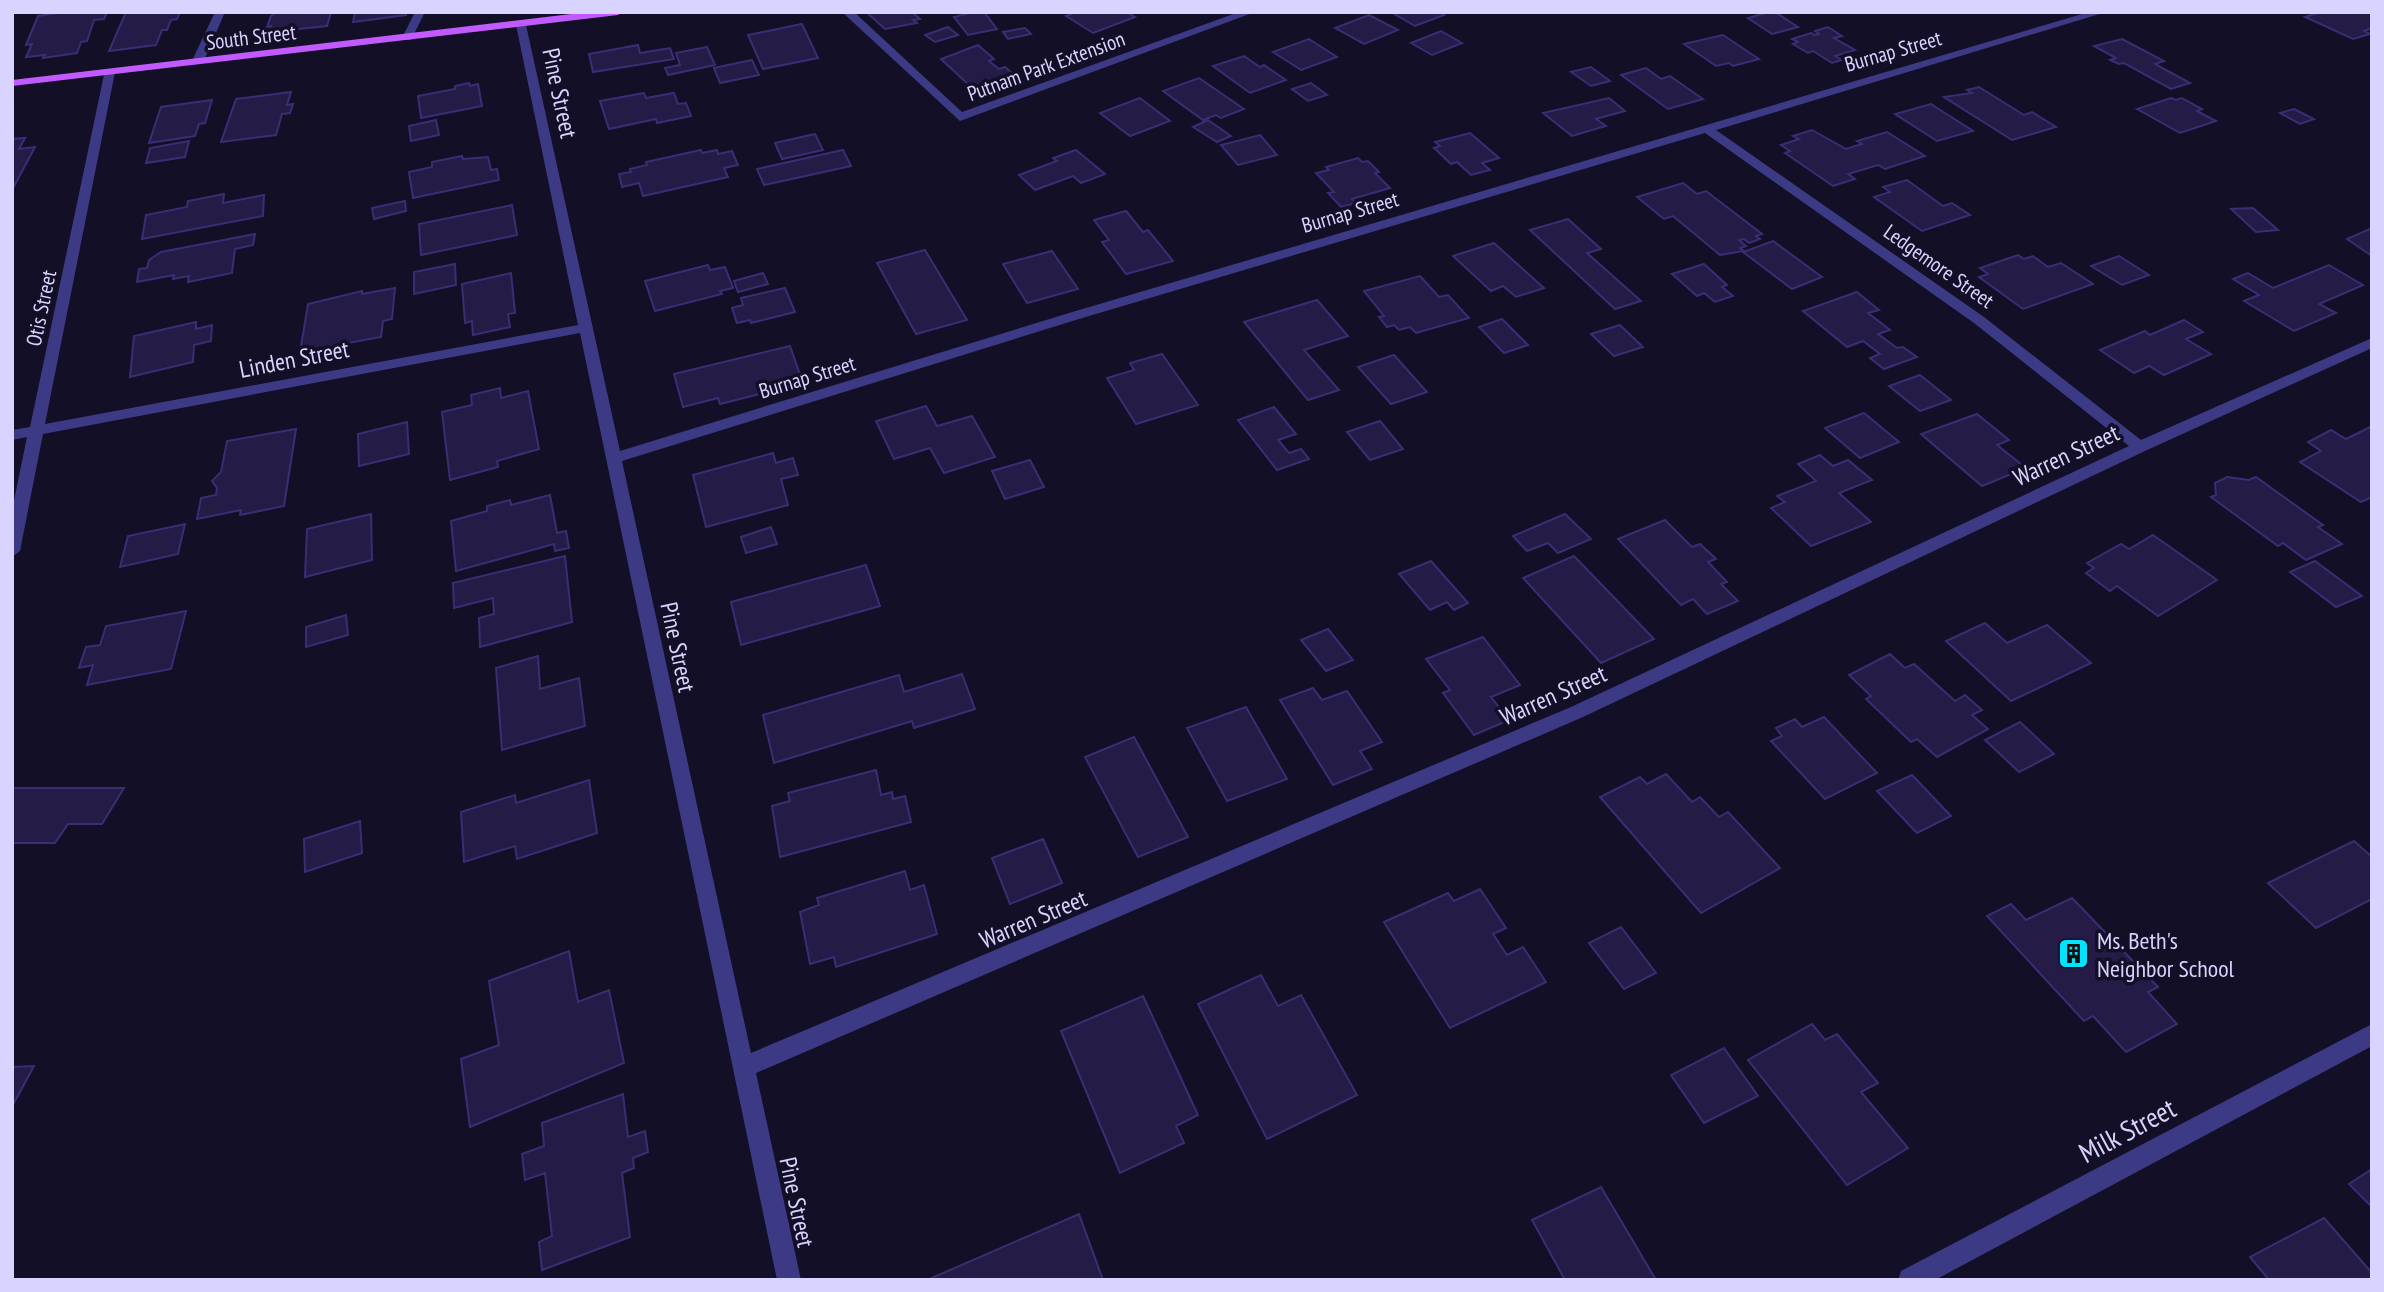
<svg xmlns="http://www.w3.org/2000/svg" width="2384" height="1292" font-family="'PT Sans Narrow',sans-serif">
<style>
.building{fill:#241b47;stroke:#3b2d73;stroke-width:2}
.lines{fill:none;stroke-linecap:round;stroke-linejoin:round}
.minor{fill:#3d3a85;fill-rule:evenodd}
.major{fill:#c25bff;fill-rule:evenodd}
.labels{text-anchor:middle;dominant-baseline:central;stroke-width:7;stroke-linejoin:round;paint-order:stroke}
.far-street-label{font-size:21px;fill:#d9d4ff;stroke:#130f26}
.street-label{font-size:24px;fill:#d9d4ff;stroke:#130f26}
.poi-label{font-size:24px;fill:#d9d4ff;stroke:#130f26;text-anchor:start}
.near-street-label{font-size:28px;fill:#d9d4ff;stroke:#130f26}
</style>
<rect width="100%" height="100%" fill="#130f26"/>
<g class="building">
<path d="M64 12H107L104 19 94 20 87 41 81 42 77 53 43 58 45 55 26 57 32 44 26 45 38 16Z"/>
<path d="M126 12H180L177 19 171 20 167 30H162L156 45 109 51Z"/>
<path d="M277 12H331L327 26 269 32 271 26 267 27 271 16Z"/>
<path d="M355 12H406V15L353 22Z"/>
<path d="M866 12H912L920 19 913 20 917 23 885 29Z"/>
<path d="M974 12H984L997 29 968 35 954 17Z"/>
<path d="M1076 12H1126L1135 17 1093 33 1066 16Z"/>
<path d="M1391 12H1439L1444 15 1415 26Z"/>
<path d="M1769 12H1775L1798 27 1772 34 1748 18Z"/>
<path d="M2321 12H2372V28L2364 31 2370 34 2353 39 2305 17Z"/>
<path d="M1369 15 1398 30 1364 44 1335 28Z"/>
<path d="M802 24 818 58 763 69 748 35Z"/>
<path d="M948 27 958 35 935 42 925 35Z"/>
<path d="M1828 27 1842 36 1834 38 1855 50 1835 56 1842 60 1832 63 1813 51 1808 53 1793 44 1798 42 1792 39 1811 33 1815 35 1819 34 1815 31Z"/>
<path d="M1025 28 1031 34 1008 39 1003 32Z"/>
<path d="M1441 31 1462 43 1432 55 1411 43Z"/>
<path d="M1723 35 1759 59 1733 66 1729 63 1716 66 1684 44Z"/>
<path d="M1309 39 1337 57 1301 70 1273 52Z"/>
<path d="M2122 39 2164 61 2155 64 2190 83 2171 89 2124 63 2119 64 2110 60 2116 58 2094 46Z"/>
<path d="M638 45 640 53 670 48 674 59 593 72 589 54Z"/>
<path d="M978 45 994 59 989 61 999 69 1005 67 1020 80 992 89 987 85 973 89 941 59Z"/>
<path d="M707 47 715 65 668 75 665 68 680 65 676 53Z"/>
<path d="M1244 56 1260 67 1264 65 1286 80 1250 93 1213 66Z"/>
<path d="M752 60 759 75 720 83 714 68Z"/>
<path d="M1591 67 1610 81 1591 86 1571 72Z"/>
<path d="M1646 68 1661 79 1670 76 1703 99 1668 109 1621 75Z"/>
<path d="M1199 78 1244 109 1221 118 1216 115 1203 120 1163 91Z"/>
<path d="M469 83 470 86 478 84 482 106 421 118 418 96 455 89V86Z"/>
<path d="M1311 83 1327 95 1308 101 1292 89Z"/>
<path d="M1979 87 2024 115 2032 112 2056 127 2012 140 1944 97 1972 93 1967 90Z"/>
<path d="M291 92 287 105 293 104 290 113 282 114 276 135 221 142 236 99Z"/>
<path d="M644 93 646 98 674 93 678 104 686 103 691 116 657 123 656 119 609 129 600 101Z"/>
<path d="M1140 98 1170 121 1130 136 1100 113Z"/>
<path d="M1609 98 1625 111 1596 119 1606 126 1572 136 1543 113Z"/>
<path d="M2171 98 2176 100 2182 98 2202 109 2197 111 2216 121 2180 133 2137 109Z"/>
<path d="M212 100 205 123 199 124 195 136 149 143 161 107Z"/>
<path d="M1931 104 1973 131 1937 141 1895 114Z"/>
<path d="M2294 109 2314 119 2300 124 2280 113Z"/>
<path d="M436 120 439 135 411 141 409 126Z"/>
<path d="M1208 120 1231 136 1217 142 1193 127Z"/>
<path d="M1812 130 1846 149 1862 144 1857 141 1887 132 1925 156 1885 169 1878 165 1848 174 1855 179 1833 186 1785 153 1790 151 1781 145 1799 139 1793 136Z"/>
<path d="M1470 133 1499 158 1482 163 1490 170 1471 175 1457 162 1451 164 1434 148 1440 146 1435 142Z"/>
<path d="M815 134 823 150 782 159 775 143Z"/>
<path d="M1260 135 1277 155 1238 165 1221 145Z"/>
<path d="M25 138 19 149 35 147 12 190V139Z"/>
<path d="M189 141 185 157 146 163 150 148Z"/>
<path d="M701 150 702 153 717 150 718 154 732 151 738 165 724 168 728 177 643 196 639 183 622 187 619 174 631 172 630 169 647 165 646 162Z"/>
<path d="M843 150 851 166 764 185 757 169Z"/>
<path d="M1076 150 1105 174 1081 183 1073 176 1035 190 1019 175 1057 161 1053 158Z"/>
<path d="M462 156 463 159 488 157 491 170 497 169 499 180 413 198 409 172 432 167V162Z"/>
<path d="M1358 158 1362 162 1368 161 1379 172 1375 173 1390 188 1352 199 1356 203 1341 207 1328 193 1334 192 1316 173 1329 170 1326 167Z"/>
<path d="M1907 180 1943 206 1952 203 1970 215 1922 231 1874 197 1890 192 1883 187Z"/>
<path d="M1683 183 1697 194 1706 191 1762 234 1756 236 1760 239 1749 243 1744 239 1739 240 1746 246 1740 248 1744 251 1720 255 1673 216 1664 219 1637 197Z"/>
<path d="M224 194 223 203 264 195 263 216 142 239 146 215 187 207 188 201Z"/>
<path d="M405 201 406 211 374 219 372 208Z"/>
<path d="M512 205 517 235 421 255 419 224Z"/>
<path d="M2253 208 2278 230 2256 232 2231 209Z"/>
<path d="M1126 211 1143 232 1148 230 1173 261 1126 274 1102 242 1109 240 1094 220Z"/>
<path d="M1568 219 1601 249 1587 253 1641 301 1615 309 1530 230Z"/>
<path d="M2372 228V256L2347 239Z"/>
<path d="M255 234 253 245 235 249 232 273 188 282 189 276 173 279 174 275 137 282 139 269 147 268 149 260 161 252Z"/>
<path d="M1773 241 1822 277 1792 289 1743 252Z"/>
<path d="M1494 243 1544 288 1516 297 1503 286 1491 291 1453 256Z"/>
<path d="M925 250 967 320 916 334 877 263Z"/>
<path d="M1052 251 1078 289 1027 303 1003 264Z"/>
<path d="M2018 255 2024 259 2033 256 2048 267 2061 263 2093 284 2023 309 1979 277 1988 274 1980 268Z"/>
<path d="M2119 256 2149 275 2122 285 2091 266Z"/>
<path d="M455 264 456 285 414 294V272Z"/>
<path d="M1704 264 1727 285 1722 287 1733 296 1715 302 1704 293 1697 296 1672 274Z"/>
<path d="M708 265 710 270 725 267 733 288 720 291 722 294 655 311 645 281Z"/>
<path d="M2329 265 2363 285 2319 304 2336 313 2294 331 2244 301 2259 295 2233 279 2248 273 2273 288Z"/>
<path d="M511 273 515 313 508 314 510 327 473 335 472 321 465 323 462 284Z"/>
<path d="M763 273 768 284 738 292 734 281Z"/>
<path d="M1420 276 1439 297 1448 295 1469 318 1416 333 1410 327 1399 330 1394 325 1387 327 1379 317 1384 316 1364 291Z"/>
<path d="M395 288 392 319 383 321 381 337 300 352 308 304 362 291V294Z"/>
<path d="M785 288 795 312 751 323 750 320 737 323 732 308 743 305 741 298Z"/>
<path d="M1857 292 1879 310 1868 313 1890 330 1878 334 1897 348 1903 347 1917 357 1884 369 1870 358 1880 354 1863 341 1847 347 1803 311Z"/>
<path d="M1317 300 1348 336 1304 350 1339 390 1308 400 1244 322Z"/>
<path d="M1502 319 1528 345 1504 353 1479 327Z"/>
<path d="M2184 320 2203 332 2186 339 2211 354 2164 375 2149 366 2134 373 2100 350 2145 331 2150 335Z"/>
<path d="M196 322V329L212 325 211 341 194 345 193 362 130 377 134 336Z"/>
<path d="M1620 325 1643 347 1614 356 1591 334Z"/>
<path d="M790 346 803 383 720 404 718 398 683 407 674 374Z"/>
<path d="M1162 354 1198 405 1136 424 1107 378 1134 370 1130 363Z"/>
<path d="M1394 355 1427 392 1391 404 1358 367Z"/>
<path d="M1920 375 1951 400 1920 411 1889 386Z"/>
<path d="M500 388 501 398 528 391 539 449 497 461 498 467 450 480 442 412 472 405 471 395Z"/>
<path d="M926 406 937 426 972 416 995 457 944 473 930 448 894 459 876 421Z"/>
<path d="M1274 407 1296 434 1278 440 1289 453 1301 449 1309 459 1277 470 1238 420Z"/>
<path d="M1864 413 1899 442 1860 458 1825 428Z"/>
<path d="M1977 414 2009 440 1997 445 2026 468 1982 486 1921 434Z"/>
<path d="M1380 421 1403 449 1370 460 1347 432Z"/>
<path d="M407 422 409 454 359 466 358 434Z"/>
<path d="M2372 426V497L2361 502 2300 462 2321 451 2308 442 2331 430 2346 439Z"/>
<path d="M296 429 284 506 240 515 241 510 197 519 201 498 216 495 217 488 212 481 221 472 227 441Z"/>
<path d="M773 453 776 463 793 458 798 475 781 479 788 505 706 527 693 475Z"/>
<path d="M1820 455 1833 466 1848 460 1872 480 1839 493 1871 522 1811 546 1771 508 1785 502 1777 496 1816 481 1798 464Z"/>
<path d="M1030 460 1044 487 1005 499 992 471Z"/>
<path d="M2227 477 2249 480 2256 477 2323 525 2318 527 2342 544 2306 560 2283 543 2278 546 2211 497 2216 495 2215 483Z"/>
<path d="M550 495 557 533 566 531 569 548 555 551 554 544 456 571 451 521 487 511V506L510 500 511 505Z"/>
<path d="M371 514 372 560 305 577 307 529Z"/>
<path d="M1565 514 1591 539 1558 553 1548 543 1527 551 1513 536Z"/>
<path d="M1665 520 1692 547 1700 544 1716 559 1708 562 1727 582 1721 584 1738 601 1707 614 1693 599 1681 605 1618 539Z"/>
<path d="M185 524 178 554 120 567 128 536Z"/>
<path d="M771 527 777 544 746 553 741 537Z"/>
<path d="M2153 535 2217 580 2158 616 2117 586 2110 591 2086 573 2094 568 2087 563 2121 544 2129 549Z"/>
<path d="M565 556 572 622 480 647 479 618 494 614 493 598 454 608 453 583Z"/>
<path d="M1574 556 1654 639 1601 663 1523 578Z"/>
<path d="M1431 561 1468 603 1454 610 1447 602 1430 610 1399 574Z"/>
<path d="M2315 561 2362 596 2336 607 2290 572Z"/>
<path d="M866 565 880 606 741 645 731 602Z"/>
<path d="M186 611 171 669 87 685 93 665 79 668 86 647 100 645 106 626Z"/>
<path d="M346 615 348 635 306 647V627Z"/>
<path d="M1985 623 2007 643 2047 625 2091 663 2011 701 1946 641Z"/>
<path d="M1328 629 1353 660 1326 671 1301 640Z"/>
<path d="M1483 637 1520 685 1491 697 1509 720 1474 735 1443 693 1450 690 1426 659Z"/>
<path d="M1890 654 1905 668 1914 664 1955 701 1965 695 1982 710 1972 715 1988 729 1937 757 1917 739 1911 742 1866 699 1871 696 1849 675Z"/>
<path d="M538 656 540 689 579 678 585 726 502 750 496 668Z"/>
<path d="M962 674 975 709 914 728 912 721 774 763 763 715 899 675 904 692Z"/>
<path d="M1313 688 1322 700 1347 691 1382 742 1360 751 1372 769 1333 785 1280 700Z"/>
<path d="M1246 707 1287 779 1227 801 1187 728Z"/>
<path d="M1824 717 1877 773 1825 799 1771 741 1782 736 1776 728 1795 719 1802 727Z"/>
<path d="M2020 722 2054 754 2019 772 1985 740Z"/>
<path d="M1134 737 1188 837 1138 857 1085 757Z"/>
<path d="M876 770 881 795 892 792 893 799 905 796 911 822 780 857 772 806 790 801 788 793Z"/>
<path d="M1666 774 1692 802 1700 797 1719 817 1728 812 1780 868 1701 913 1600 797 1640 777 1647 784Z"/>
<path d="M1912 775 1951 816 1917 833 1877 791Z"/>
<path d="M589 780 597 833 517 859 515 846 464 862 461 812 515 795 516 803Z"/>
<path d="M12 788H124L102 824H68L55 843H12Z"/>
<path d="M360 821 362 853 305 872 304 839Z"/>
<path d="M1043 839 1062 883 1010 904 992 858Z"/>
<path d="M2354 841 2372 857V899L2316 928 2268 883Z"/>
<path d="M905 871 910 890 924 885 937 934 836 967 834 957 810 964 800 912 819 905 817 898Z"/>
<path d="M1480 889 1506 928 1493 934 1507 955 1523 947 1546 982 1450 1028 1384 922 1448 893 1454 901Z"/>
<path d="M2072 898 2158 987 2148 992 2177 1024 2126 1052 2093 1016 2084 1021 1987 916 2011 904 2026 920Z"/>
<path d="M1621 927 1656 973 1624 989 1589 943Z"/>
<path d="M569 951 578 1002 609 990 624 1063 470 1127 461 1059 499 1045 489 981Z"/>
<path d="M1261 975 1278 1006 1301 995 1357 1095 1267 1139 1198 1004Z"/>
<path d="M1143 996 1198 1115 1176 1126 1184 1143 1120 1173 1061 1031Z"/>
<path d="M1812 1024 1825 1040 1837 1034 1878 1083 1861 1092 1908 1148 1847 1185 1748 1060Z"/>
<path d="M1724 1048 1758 1096 1704 1123 1671 1075Z"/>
<path d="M34 1066 14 1103 12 1104V1067Z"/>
<path d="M623 1094 628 1137 645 1131 648 1152 633 1158 634 1168 622 1173 630 1237 542 1270 539 1242 552 1236 545 1173 525 1180 522 1154 544 1146 542 1123Z"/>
<path d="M2372 1169V1207L2349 1184Z"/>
<path d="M1601 1187 1656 1280H1565L1532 1220Z"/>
<path d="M1079 1214 1103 1280H927Z"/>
<path d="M2324 1218 2372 1273V1280H2269L2250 1257Z"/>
</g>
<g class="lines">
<g class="minor">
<path d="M215 12H225L203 63 193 65 191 63Z"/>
<path d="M415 12H425L411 40H403L402 38Z"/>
<path d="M842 12H854L962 112 1239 12H1255L960 121Z"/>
<path d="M2089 12H2106L1716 130 1984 317 2141 440 2372 338V348L2145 451 1583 717 756 1073 801 1280H777L580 333 43 434 20 551 12 557V510L27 437 12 440V430L30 427 105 70 115 72 45 424 578 325 516 25 521 22 526 25 620 451 1069 313ZM1705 133 1974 323 2129 446 1571 707 751 1053 622 461 1079 319Z"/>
<path d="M2372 1024V1046L1935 1280H1898L1901 1271Z"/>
</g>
<path class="major" d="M588 12H623L618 15 12 86V80Z"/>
</g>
<defs>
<symbol id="building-square" viewBox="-11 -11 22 22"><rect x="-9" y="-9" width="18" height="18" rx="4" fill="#00e5ff" stroke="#130f26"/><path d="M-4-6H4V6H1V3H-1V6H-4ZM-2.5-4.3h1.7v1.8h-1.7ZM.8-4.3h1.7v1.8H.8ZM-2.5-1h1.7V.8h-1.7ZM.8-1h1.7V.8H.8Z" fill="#111"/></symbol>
</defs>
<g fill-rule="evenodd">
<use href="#building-square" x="2056" y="936" width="35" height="35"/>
</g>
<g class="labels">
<g class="far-street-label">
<text transform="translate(251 37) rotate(-7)">South Street</text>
<text transform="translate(1893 51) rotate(-16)">Burnap Street</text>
<text transform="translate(1046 66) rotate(-20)">Putnam Park Extension</text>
<text transform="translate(1350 212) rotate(-16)">Burnap Street</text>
<text transform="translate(1939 266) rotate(35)">Ledgemore Street</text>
<text transform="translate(41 308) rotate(-78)">Otis Street</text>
<text transform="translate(807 377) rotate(-17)">Burnap Street</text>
</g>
<g class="street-label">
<text transform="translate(560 93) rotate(78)">Pine Street</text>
<text transform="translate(294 359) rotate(-11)">Linden Street</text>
<text transform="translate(2066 455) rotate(-25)">Warren Street</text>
<text transform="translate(678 647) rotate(78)">Pine Street</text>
<text transform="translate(1553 695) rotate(-24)">Warren Street</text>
<text transform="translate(1033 919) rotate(-23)">Warren Street</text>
<text transform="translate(797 1202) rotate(78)">Pine Street</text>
</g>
<g class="poi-label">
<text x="2097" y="940">Ms. Beth's<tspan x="2097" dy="28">Neighbor School</tspan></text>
</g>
<g class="near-street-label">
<text transform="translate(2127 1130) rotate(-28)">Milk Street</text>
</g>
</g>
<rect width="2384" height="1292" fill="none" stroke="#d9d4ff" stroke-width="28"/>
</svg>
